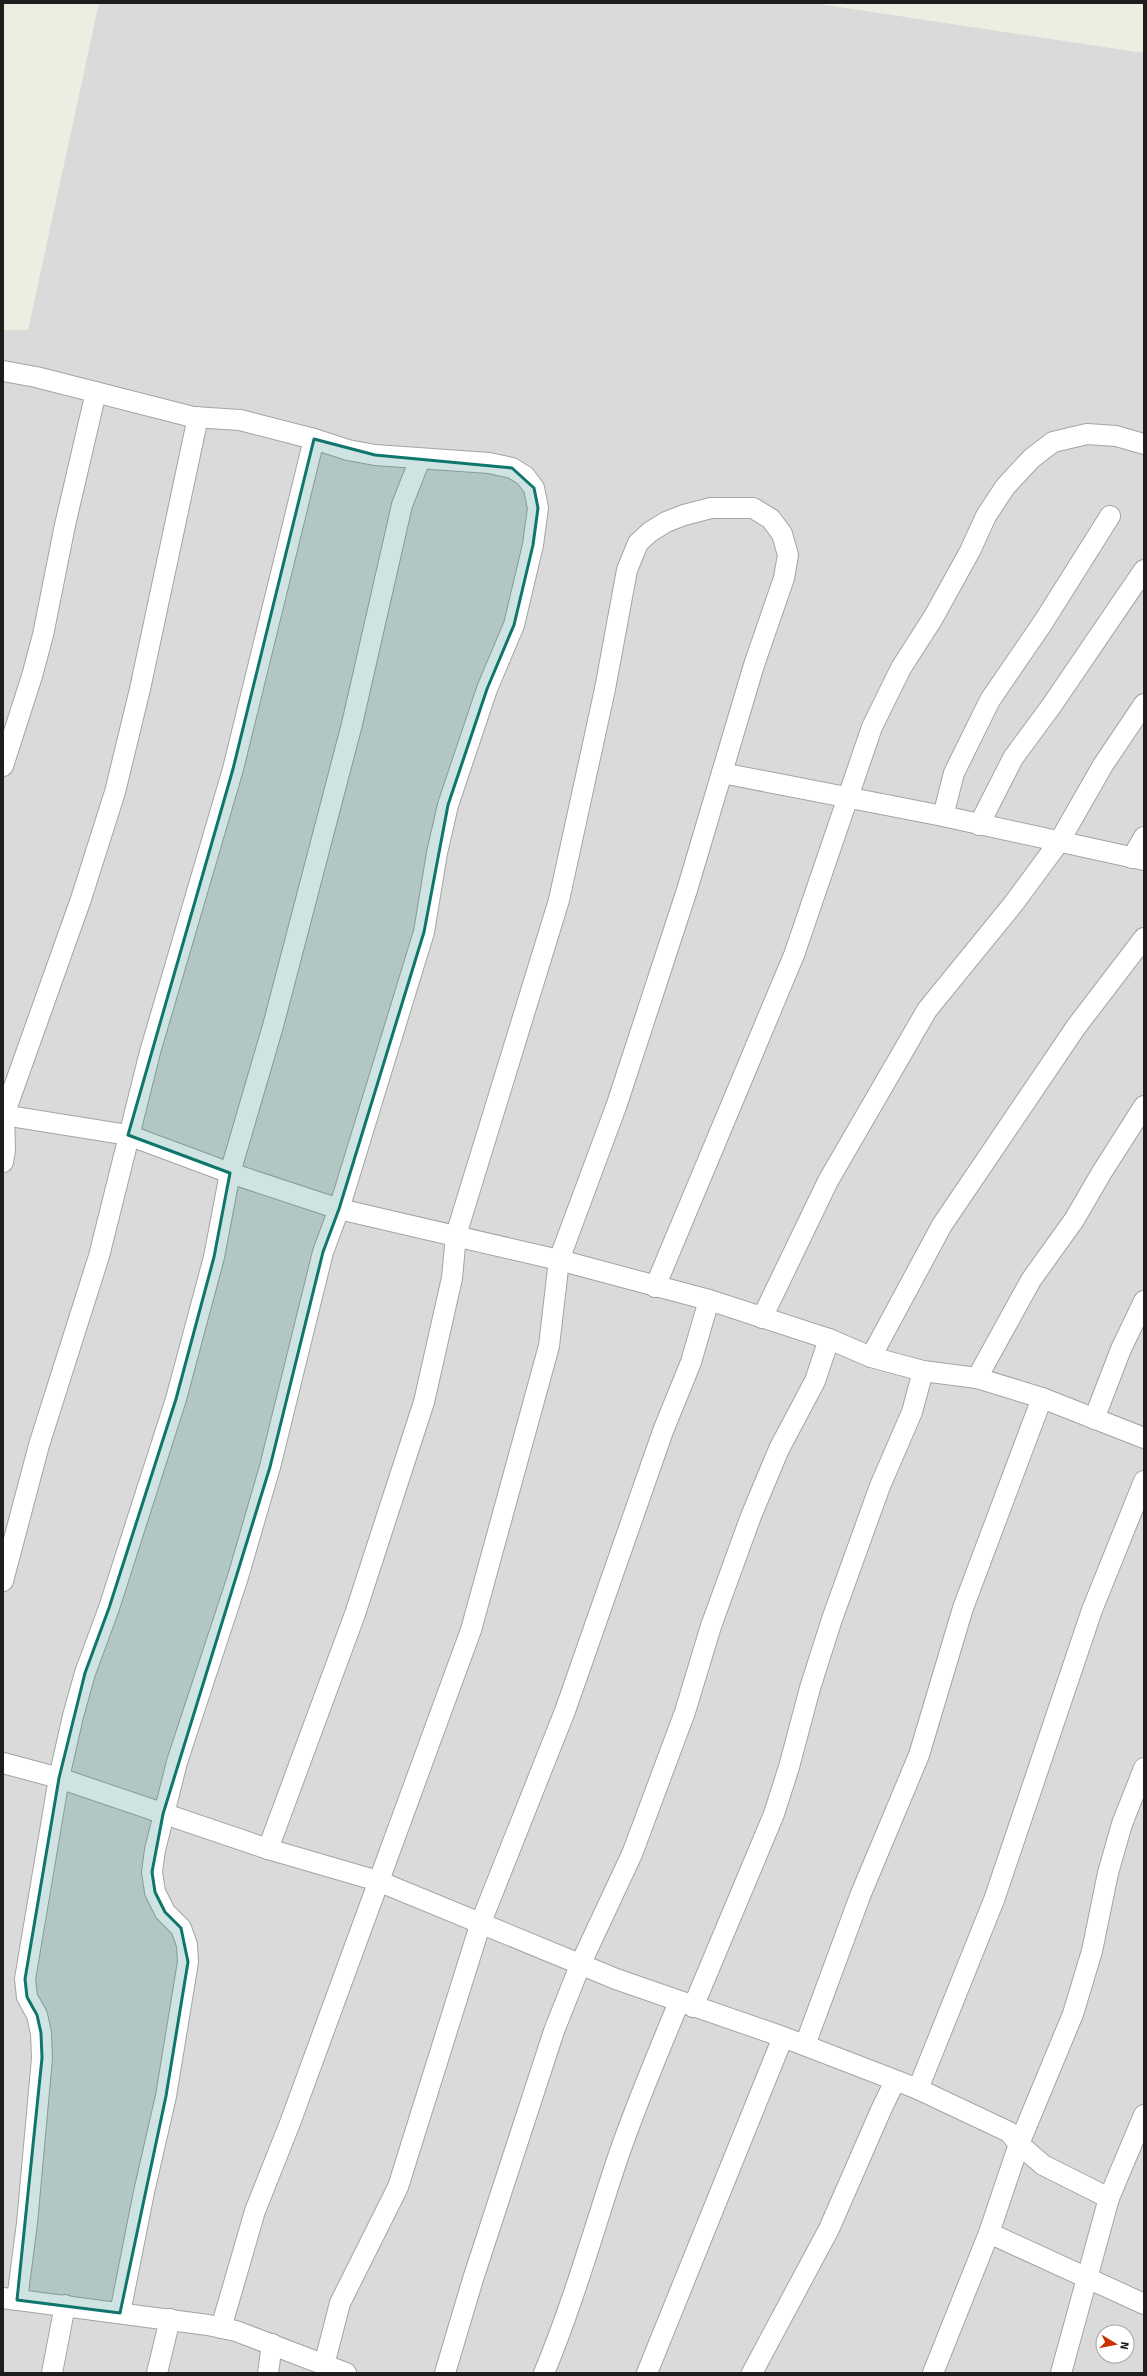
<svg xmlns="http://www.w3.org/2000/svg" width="1147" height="2376" font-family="Signika,sans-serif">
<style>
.residential{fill:#dbdada;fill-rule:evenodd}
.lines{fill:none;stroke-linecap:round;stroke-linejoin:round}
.street-casing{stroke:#a4a4a4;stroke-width:22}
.street{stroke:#fff;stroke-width:20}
.marked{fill:#0f766e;fill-opacity:0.2;stroke:#0f766e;stroke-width:3;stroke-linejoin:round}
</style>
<rect width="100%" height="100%" fill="#eeede2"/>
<path class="residential" d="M99 3H813L1144 53V2373H3V330H28ZM1103 2332H1127V2356H1103Z"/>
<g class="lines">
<defs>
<g id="street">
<path d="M3 371 36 377 193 417 240 420 314 439 233 769 150 1052 99 1256 39 1445 3 1581"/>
<path d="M3 766 32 676 43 635 65 525 96 392"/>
<path d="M722 773 943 816 1144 860"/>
<path d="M943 816 954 773 990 700 1044 621 1110 516"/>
<path d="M979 825 1013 758 1052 705 1144 570"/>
<path d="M1132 858 1144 837"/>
<path d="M3 1115 128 1135 230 1173 339 1209 559 1260 709 1300 829 1339 871 1357 923 1371 977 1378 1042 1398 1144 1438"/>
<path d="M3 1162 5 1150 4 1115 81 899 115 792 140 689 198 417"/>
<path d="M655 1287 794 955 872 727 901 668 933 618 970 551 986 516 1005 487 1032 458 1053 442 1087 434 1116 436 1144 444"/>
<path d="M762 1318 828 1181 927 1010 1014 903 1059 842 1103 765 1144 704"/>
<path d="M871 1357 942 1225 1076 1027 1144 938"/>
<path d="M977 1378 1031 1280 1074 1220 1102 1172 1144 1106"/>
<path d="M1094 1419 1121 1349 1144 1301"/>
<path d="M3 1763 59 1778 268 1849 378 1881 616 1979 783 2037 918 2089 1009 2132 1019 2144 989 2233 1144 2304"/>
<path d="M693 2007 774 1814 789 1767 810 1688 832 1619 880 1486 912 1412 923 1371"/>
<path d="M805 2045 860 1896 919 1755 963 1608 1042 1398"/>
<path d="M918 2089 994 1900 1092 1610 1144 1481"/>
<path d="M1109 2198 1043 2165 1019 2144 1073 2014 1092 1951 1108 1873 1122 1824 1144 1768"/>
<path d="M3 2298 208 2325 236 2331 346 2373"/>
<path d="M17 2300 27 2223 42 2058 41 2033 37 2015 27 1997 25 1979 59 1778 73 1716 85 1673 109 1608 176 1399 214 1257 230 1173 273 1026 352 724 402 505 420 459"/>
<path d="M120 2313 144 2192 166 2096 188 1962 187 1945 181 1928 165 1912 155 1892 152 1872 155 1850 177 1762 238 1577 270 1467 323 1252 339 1209 424 932 437 853 448 805 487 689 514 625 533 545 538 508 534 488 525 476 512 468 489 463 375 455 348 450 314 439"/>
<path d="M221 2328 255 2211 290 2123 471 1630 549 1346 559 1260 617 1104 687 890 754 665 784 578 788 555 782 534 771 519 753 508H711L684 515 666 522 650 532 638 543 627 570 605 689 559 900 456 1235 452 1278 424 1402 355 1614 268 1849"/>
<path d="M324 2365 340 2303 398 2187 481 1922 565 1711 663 1431 691 1362 709 1300"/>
<path d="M52 2373 65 2305"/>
<path d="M157 2373 170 2319"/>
<path d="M268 2373 272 2344"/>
<path d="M445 2373 473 2279 554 2031 581 1963 632 1854 685 1712 711 1626 751 1516 779 1449 815 1381 829 1339"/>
<path d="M544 2373C572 2306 592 2236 615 2166 633 2111 657 2056 679 2002"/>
<path d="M647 2373 783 2037"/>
<path d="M752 2373 829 2229 881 2110 895 2081"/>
<path d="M933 2373 989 2233"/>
<path d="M1061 2373 1109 2198 1144 2115"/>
</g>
</defs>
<use href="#street" class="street-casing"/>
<use href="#street" class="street"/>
</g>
<path class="marked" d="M314 439 375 455 512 468 534 488 538 508 533 545 514 625 487 689 448 805 424 932 339 1209 323 1252 270 1467 163 1814 152 1872 155 1892 165 1912 181 1928 188 1962 166 2096 120 2313 17 2300 42 2058 41 2033 37 2015 27 1997 25 1979 59 1778 85 1673 109 1608 176 1399 214 1257 230 1173 128 1135 233 769Z"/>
<rect width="1147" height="2376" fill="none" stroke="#1d1d1d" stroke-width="8"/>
<g transform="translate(1115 2344) rotate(100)"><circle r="19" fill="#ffffff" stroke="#a5a5a5"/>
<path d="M0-3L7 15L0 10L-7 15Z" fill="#c93100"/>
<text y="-6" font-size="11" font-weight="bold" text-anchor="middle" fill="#1d1d1d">N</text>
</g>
</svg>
